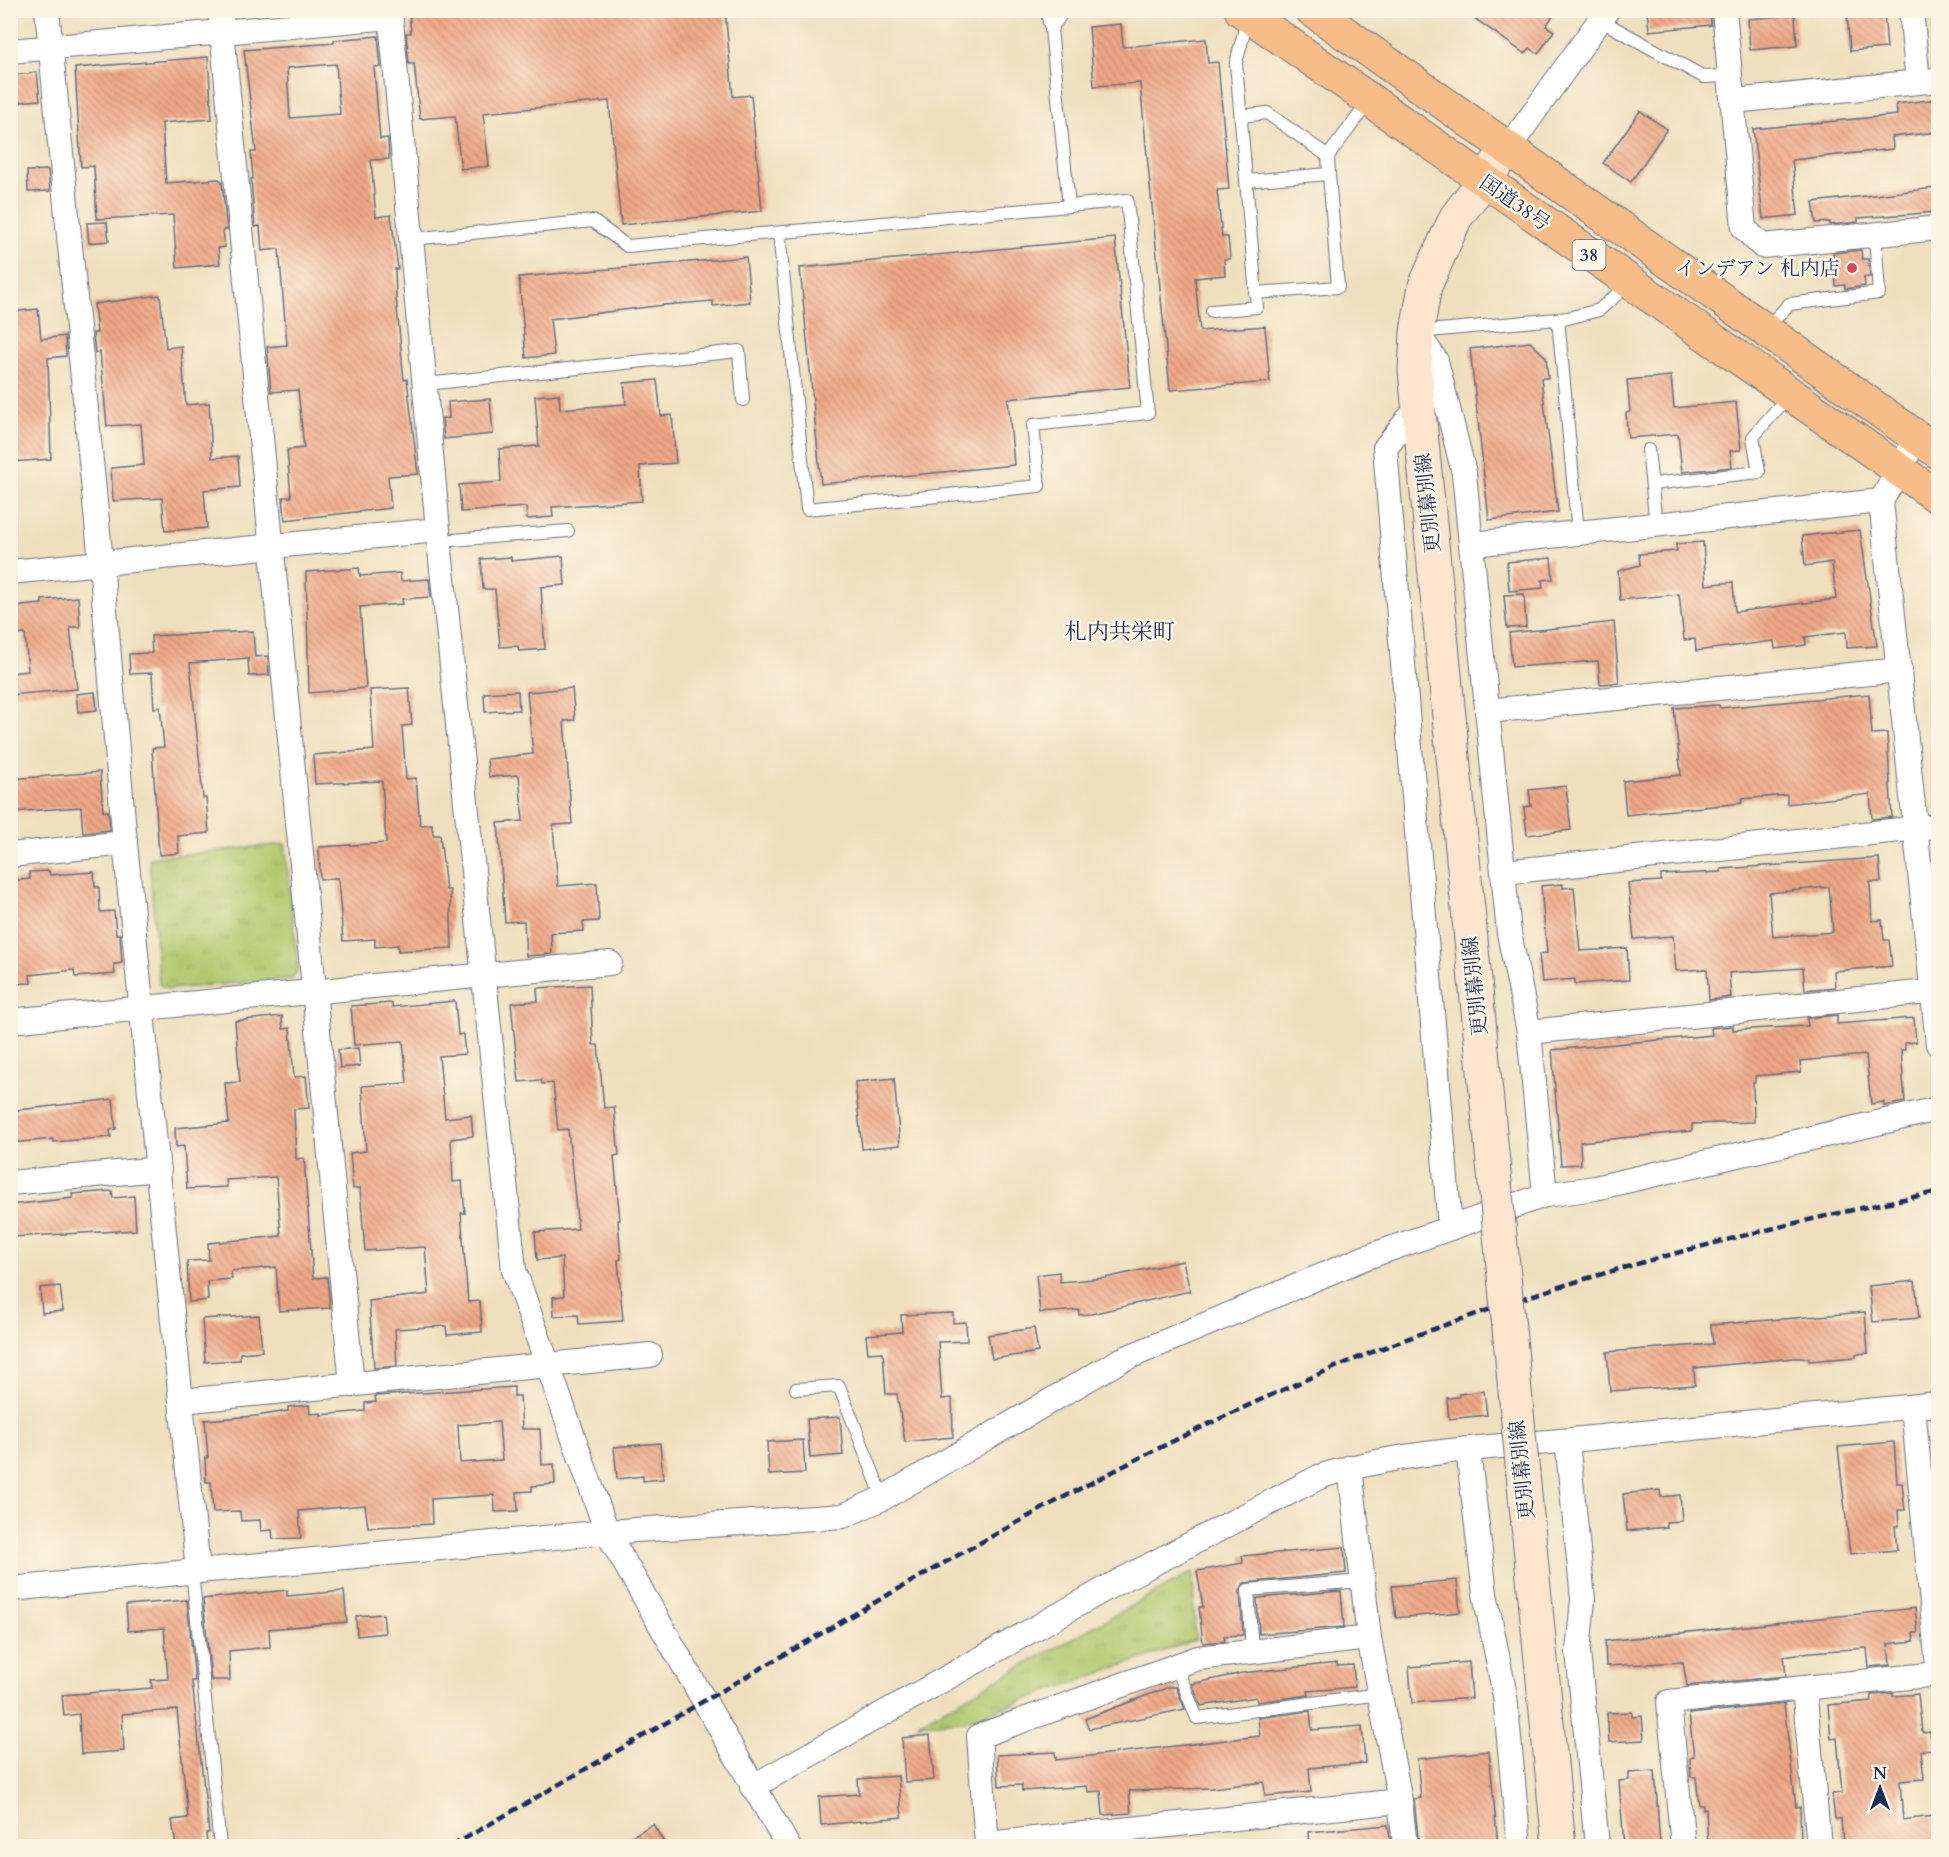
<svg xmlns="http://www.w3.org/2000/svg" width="1949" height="1857" font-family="Cardo,'Noto Serif JP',serif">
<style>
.park{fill:url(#park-tufts);stroke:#667c66;stroke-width:1.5}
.building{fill:url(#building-back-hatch);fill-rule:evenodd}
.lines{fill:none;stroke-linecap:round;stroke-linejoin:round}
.service-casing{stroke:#656d80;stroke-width:14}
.minor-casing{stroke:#656d80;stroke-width:26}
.secondary-casing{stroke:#656d80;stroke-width:35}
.trunk-casing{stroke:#656d80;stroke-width:35}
.service{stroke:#fff;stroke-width:12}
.minor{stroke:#fff;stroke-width:24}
.secondary{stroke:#fce5cf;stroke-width:33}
.trunk{stroke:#f7bd88;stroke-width:33}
.rail{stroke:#1b2f5e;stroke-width:4.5;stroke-dasharray:9 4.5;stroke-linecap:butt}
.secondary-bridge-casing{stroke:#656d80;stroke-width:35;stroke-linecap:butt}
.secondary-bridge{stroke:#fce5cf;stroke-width:33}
.poi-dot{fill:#d1495b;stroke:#fcf5e5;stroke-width:2}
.labels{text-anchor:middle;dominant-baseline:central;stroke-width:5;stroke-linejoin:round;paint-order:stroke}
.shield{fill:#fcf5e5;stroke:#5e6a86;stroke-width:1.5}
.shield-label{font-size:18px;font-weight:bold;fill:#1b2f5e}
.street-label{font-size:20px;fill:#1b2f5e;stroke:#fcf5e5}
.poi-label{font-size:20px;fill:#1b2f5e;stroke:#fcf5e5;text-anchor:end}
.quarter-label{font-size:22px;fill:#1b2f5e;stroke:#fcf5e5}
</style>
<defs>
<pattern id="park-tufts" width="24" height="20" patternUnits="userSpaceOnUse" patternTransform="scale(1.5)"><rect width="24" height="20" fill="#b2c96f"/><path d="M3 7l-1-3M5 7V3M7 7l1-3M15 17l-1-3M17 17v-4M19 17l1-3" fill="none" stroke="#98ad63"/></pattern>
<pattern id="building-back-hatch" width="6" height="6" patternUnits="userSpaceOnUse" patternTransform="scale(1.5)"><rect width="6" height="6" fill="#f0a886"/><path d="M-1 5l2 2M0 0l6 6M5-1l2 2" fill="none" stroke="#c28971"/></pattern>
</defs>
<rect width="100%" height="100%" fill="#fcf5e5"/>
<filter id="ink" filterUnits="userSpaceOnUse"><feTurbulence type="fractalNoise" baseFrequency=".0167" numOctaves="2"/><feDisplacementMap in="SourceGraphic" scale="12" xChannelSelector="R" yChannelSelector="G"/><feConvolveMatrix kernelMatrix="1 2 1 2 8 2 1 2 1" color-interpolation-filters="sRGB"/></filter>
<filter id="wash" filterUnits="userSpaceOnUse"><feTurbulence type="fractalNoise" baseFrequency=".008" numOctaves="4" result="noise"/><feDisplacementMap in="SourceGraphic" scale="24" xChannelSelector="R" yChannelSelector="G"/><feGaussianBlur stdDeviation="1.35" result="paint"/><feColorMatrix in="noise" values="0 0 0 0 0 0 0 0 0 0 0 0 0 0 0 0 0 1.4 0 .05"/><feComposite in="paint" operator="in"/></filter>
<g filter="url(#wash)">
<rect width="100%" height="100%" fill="#efdfbe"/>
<g class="park">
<path d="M285 844 298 970 292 979 167 989 159 984 149 858Z"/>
<path d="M1193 1572 1195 1640 964 1721 917 1724Z"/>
</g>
<g id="blocks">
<g class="building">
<path d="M409 10H725L733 97 751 95 762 211 621 225 609 101 483 113 489 166 461 169 455 116 420 119 414 64H409L406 33H411Z"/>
<path d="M1463 10H1557L1546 26 1554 31 1538 54 1530 48 1525 54Z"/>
<path d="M1647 10H1710L1711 25 1649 31Z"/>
<path d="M1884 11 1887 48 1850 51 1847 14Z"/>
<path d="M1795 15 1797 46 1750 50 1748 19Z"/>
<path d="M1121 24 1123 47 1206 39 1208 63 1218 62 1229 189 1217 190 1222 237H1228L1230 259H1224L1225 275 1195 278 1200 331 1265 326 1270 382 1170 390 1140 83 1094 86 1089 27Z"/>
<path d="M378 36 381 67H374L380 139 388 138 389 159 371 160 376 217 391 215 398 269H395L396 298 404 380 407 379 418 474 388 476 391 508 285 520 283 497H291L287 450 304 448 298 390 271 392 267 347 287 345 279 249 262 251 260 226 255 227 251 179H253L251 152H256L244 50 334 43V40ZM336 64 340 114 290 118 287 68Z"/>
<path d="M208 57 212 119 162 123 166 183 219 179 222 182 227 230H223L225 247 218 248 220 264 177 268 173 215 97 219 94 166 81 167 75 68Z"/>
<path d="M37 73 40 100 10 103V75Z"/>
<path d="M1938 99V132L1892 137 1893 149 1792 160 1798 215 1763 219 1753 129 1897 115 1896 104Z"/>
<path d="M1640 111 1667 129 1631 182 1603 163Z"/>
<path d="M48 170 50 191 28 192 27 171Z"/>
<path d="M1935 188 1938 212 1858 218V222L1830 225V222L1816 223 1813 202Z"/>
<path d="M107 222 109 241 89 243 87 223Z"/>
<path d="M1115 238 1130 387 1008 399 1014 465 821 484 800 268Z"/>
<path d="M1861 250 1862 259H1868L1870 277H1864L1865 286 1845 289V285L1836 286 1833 253Z"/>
<path d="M746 257 750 302 713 306V301L664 305 550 319 554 355 526 358 519 277Z"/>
<path d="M160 295 166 348 181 346 186 405 209 403 212 458 238 456 240 487 204 490 207 528 165 531 162 498 113 501 111 468 144 465 141 424 107 426 100 352 95 353 93 333H97L94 304Z"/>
<path d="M38 309 41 339 65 336 66 356 48 358 51 459 12 462 10 312Z"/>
<path d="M1530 342 1546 357 1548 378H1541L1558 512 1489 520 1470 349Z"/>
<path d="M1671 376 1674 408 1736 402 1741 450 1730 451 1732 467 1682 472 1678 434 1628 438 1626 413 1630 412 1627 380Z"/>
<path d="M657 380 661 416 672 415 676 463 640 466 642 501 552 507 553 517 527 519 526 507 461 512 459 485 501 482 499 449 539 446 535 396 559 394 560 409 626 404 624 383Z"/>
<path d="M490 399 493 434 444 439 442 418H449L448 402Z"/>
<path d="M1860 530 1877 646 1847 648 1846 632 1805 637 1806 645 1775 649 1774 641 1696 651 1695 639 1684 640 1679 594 1620 600 1618 571 1640 565 1639 554 1677 551 1676 544 1703 542 1706 585 1733 582 1735 612 1836 599 1832 562 1805 566 1802 536Z"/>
<path d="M563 556 565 585 541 587 545 649 519 651 518 646 500 647 495 589H483L481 559 511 557V561Z"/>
<path d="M1551 558 1553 579 1542 580 1543 588 1509 591 1507 562Z"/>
<path d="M359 568 360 576 400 573 401 581 429 579 431 597 402 599 403 604 360 607 366 688 309 693 306 572Z"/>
<path d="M1524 594 1526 627 1507 628 1504 595Z"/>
<path d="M78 597 80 627H70L77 689 10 695V673L28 671 25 634 10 635V607L42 604V600Z"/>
<path d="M1614 622 1619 683 1600 684 1598 661 1512 667 1509 633Z"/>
<path d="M253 631 255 657 268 656 269 675 249 676 248 658 190 663 203 798H206L209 833 178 836 179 853 159 855 152 748 164 747 160 707 154 708 152 673 130 674 129 654 152 653 151 636Z"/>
<path d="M409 688 412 725 402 726 406 779 416 778 420 825 432 824 433 835H440L446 890H450L452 948 398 951V945L375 947V939L343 941 338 878 320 879 319 847 386 843 382 781 315 784 313 755 374 750 370 690Z"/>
<path d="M572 688 575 720 564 721 572 824 553 825 558 886 597 883 599 921 583 922 584 931 551 933 552 954 526 956 524 921 505 922 498 823 523 821 519 775 489 777 487 759 533 754 527 692Z"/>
<path d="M518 691 519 710 485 712 484 693Z"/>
<path d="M95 692 97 710 78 712 76 694Z"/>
<path d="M1869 694 1872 734 1887 733 1892 817 1872 819 1870 794 1787 804V795L1742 799V803L1626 815 1623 781 1681 775 1674 708 1719 705 1720 708Z"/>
<path d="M100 772 103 811H108L110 830 83 833 81 807 12 812 10 779Z"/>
<path d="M1566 786 1571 830 1527 835 1524 807 1531 806 1529 790Z"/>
<path d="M1879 858 1881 882H1870L1872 921 1882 920 1884 940H1889L1892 966 1834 971 1835 987 1805 990 1803 968 1729 973 1731 997 1709 1000 1707 969 1676 971 1673 936 1634 939 1628 883 1661 881V875L1721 872V869ZM1829 887 1833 932 1773 937 1769 893Z"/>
<path d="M49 871 50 875 94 872 95 887H99L100 912 114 911 116 934H120L122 963 114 964 115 974 75 977 74 970 30 975 31 983 10 984V881L30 879 29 872Z"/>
<path d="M1563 884V888L1574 887 1580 951 1627 948 1629 980 1575 984V979L1542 982 1539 954 1547 953 1541 886Z"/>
<path d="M590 985 593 1045H598L604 1108 614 1107 619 1155 614 1156 620 1220H618L621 1259 618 1260 623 1321 579 1324 578 1315 554 1316 553 1297 564 1296 562 1258 537 1260 535 1232 578 1229 568 1129 558 1130 553 1083 542 1084 541 1080 519 1082 511 1003 538 1001 537 988Z"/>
<path d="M455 1001 458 1035 463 1034 465 1054 439 1056 445 1118 471 1115 473 1136 451 1139 453 1182 462 1181 465 1213H461L468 1302 480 1301 482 1332 447 1335 446 1326 395 1329 397 1366 374 1368 369 1301 429 1294 425 1247 365 1251 360 1188 353 1189 350 1153 366 1151 362 1086 407 1083 403 1041 354 1045 351 1006 392 1003V1007Z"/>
<path d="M1837 1015V1024L1914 1018 1916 1042 1905 1043V1050H1901L1905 1102 1884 1106V1102L1871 1104 1866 1055 1800 1061 1801 1072 1755 1076V1083H1753L1754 1122 1692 1124V1131L1580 1142 1581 1164 1561 1165 1552 1050 1712 1035 1711 1028 1733 1026V1030L1808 1026 1807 1018Z"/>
<path d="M282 1016 283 1029 290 1028 294 1077 306 1076 309 1108 294 1109 296 1159 304 1158 313 1278 327 1277 330 1308 279 1311 276 1267 231 1271 232 1279 207 1281 208 1300 189 1302 187 1261 209 1260 208 1243 281 1236 276 1177 226 1180 227 1187 187 1189 184 1146 176 1147 175 1128 229 1123 225 1083 240 1082 235 1021Z"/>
<path d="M358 1048 360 1066 340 1068 338 1050Z"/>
<path d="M894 1078 900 1145 862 1149 855 1082Z"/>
<path d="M113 1099 116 1129 110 1130 111 1137 54 1142 53 1139 10 1143V1111Z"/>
<path d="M112 1191 113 1198 134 1196 136 1230 10 1237V1205L73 1198 72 1194Z"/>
<path d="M1183 1261 1190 1291 1091 1314 1079 1315V1310L1040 1313 1036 1275 1059 1272 1060 1282 1105 1278Z"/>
<path d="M1915 1281 1919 1318 1873 1322 1869 1286Z"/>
<path d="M60 1286 63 1311 42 1313 40 1288Z"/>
<path d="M1865 1312 1868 1353 1856 1354V1357L1809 1361V1358H1794L1694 1368 1695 1385 1610 1391 1607 1352 1713 1344 1711 1325Z"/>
<path d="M953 1313V1323L966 1322 967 1341 938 1342 942 1399 952 1398 953 1437 905 1442 897 1394H886L883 1352 868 1353 866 1335 902 1332 901 1315Z"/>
<path d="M259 1315 262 1351 240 1353V1360L205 1362 202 1319Z"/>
<path d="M1034 1328 1038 1352 992 1359 988 1335Z"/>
<path d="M514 1387V1396H520L522 1429H540L542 1465 554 1464 555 1484 532 1486V1491L517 1492 518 1511 495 1512 494 1495 431 1499 432 1524 399 1526 368 1527 365 1505 299 1511 301 1538 273 1539 272 1530 261 1531 260 1520 241 1521 240 1511 213 1512 211 1482H206L205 1458H208L205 1420 256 1416 288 1411V1407L309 1405 310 1414 321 1413V1415L365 1411V1403L376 1402 375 1396ZM499 1422 502 1460 460 1463 458 1425Z"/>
<path d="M1484 1391 1487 1415 1449 1419 1447 1398 1459 1397V1394Z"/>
<path d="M840 1417 843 1455 810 1458 807 1419Z"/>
<path d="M803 1440 805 1473 769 1475 767 1442Z"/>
<path d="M1894 1442 1897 1483H1902L1905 1510H1898L1899 1526H1895L1897 1550 1850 1554 1838 1447Z"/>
<path d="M660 1443 663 1479 643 1481V1476L617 1479 614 1447Z"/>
<path d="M1660 1490 1661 1497 1680 1495 1682 1521 1666 1522 1667 1527 1627 1531 1623 1494Z"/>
<path d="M1344 1547 1346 1573 1244 1583 1240 1591 1243 1635 1224 1636 1225 1641 1203 1643 1199 1607H1203L1197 1571 1243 1563 1242 1556Z"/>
<path d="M1457 1580 1460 1612 1396 1618 1392 1586Z"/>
<path d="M287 1590V1596L344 1591 347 1622 269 1629 270 1647 229 1651 230 1680H211L203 1599Z"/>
<path d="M1341 1591 1344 1627 1259 1634 1257 1598Z"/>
<path d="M187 1600 195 1681H192L209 1833H206L207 1846H176L172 1820 188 1818 177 1710 122 1714 124 1751 81 1754 79 1714 64 1716 62 1695 152 1688 151 1680 168 1679 164 1628 128 1631 126 1605Z"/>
<path d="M1915 1608 1918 1633H1913L1914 1641 1888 1644 1890 1665 1869 1667 1867 1648 1811 1652 1784 1656 1786 1676 1687 1686 1683 1662 1606 1666 1605 1641Z"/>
<path d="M383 1614 385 1633 357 1636 356 1616Z"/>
<path d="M1469 1662 1472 1698 1412 1703 1409 1667Z"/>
<path d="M1337 1663V1666L1353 1665 1355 1687 1308 1691 1309 1695 1257 1702 1256 1697 1201 1706 1192 1684 1242 1673Z"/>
<path d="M1169 1687H1176L1185 1709 1089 1729 1085 1719Z"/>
<path d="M1893 1693V1696L1918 1694 1922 1732 1930 1731 1932 1750 1921 1751 1924 1779 1900 1781 1903 1820 1933 1816 1936 1846H1843L1841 1819H1835L1832 1794 1842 1793 1837 1738 1831 1739 1828 1705 1872 1701 1871 1695Z"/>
<path d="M1784 1704 1796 1807H1800L1801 1846H1708L1706 1809 1703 1810V1805H1699L1696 1777H1691L1690 1758 1694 1757 1689 1714Z"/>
<path d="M1310 1711 1312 1730 1362 1726 1365 1763 1309 1768 1311 1792 1265 1796 1264 1782 1212 1788 1129 1791 1131 1813 1103 1815 1101 1791 1088 1792 1087 1786 1022 1791V1785L999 1786 997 1755 1055 1752 1056 1760 1260 1736 1258 1718Z"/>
<path d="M1632 1712V1717L1642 1716 1644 1740 1609 1742 1607 1713Z"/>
<path d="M930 1735 934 1780 905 1782 902 1738Z"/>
<path d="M1489 1751 1498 1846H1419L1414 1799 1421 1798 1417 1759Z"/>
<path d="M1655 1771 1660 1846H1624L1619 1781 1629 1780V1773Z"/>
<path d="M898 1776 902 1817 821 1825 819 1797 859 1794 858 1779Z"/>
<path d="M653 1824 666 1846H615Z"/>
<path d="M1388 1825 1391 1846H1309L1308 1832Z"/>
</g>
</g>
</g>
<g filter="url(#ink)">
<use href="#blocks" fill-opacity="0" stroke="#656d80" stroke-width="1.5"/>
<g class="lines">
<defs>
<g id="service">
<path d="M1600 20 1704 77 1731 76"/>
<path d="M1051 29 1064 10"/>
<path d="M1241 116 1267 113 1328 156"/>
<path d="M1329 174 1328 156 1369 102"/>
<path d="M1246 181 1329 174 1338 287 1255 293"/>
<path d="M779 233 807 509 1039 486 1033 425 1148 413 1127 200 1069 206"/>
<path d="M412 239 593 221 627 246 1069 206 1051 29 1046 10"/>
<path d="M1212 311 1257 307 1236 63 1248 17"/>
<path d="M1558 319 1578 533"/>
<path d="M1765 330 1789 304 1879 293 1875 235"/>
<path d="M1418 332 1568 318 1599 310 1629 284"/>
<path d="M426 384 739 351 743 400"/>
<path d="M1648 450 1656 525"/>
<path d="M1652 484 1759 472 1753 437 1790 394"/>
<path d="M439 541 568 531"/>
<path d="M796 1389 839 1386 883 1498"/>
<path d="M192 1571 220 1846"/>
<path d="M1252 1651 1248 1590 1363 1581"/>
<path d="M1176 1666 1197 1718 1380 1694"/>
</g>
<g id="minor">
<path d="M47 10 101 563 125 843 198 1571"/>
<path d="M220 10 352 1385"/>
<path d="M390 10 438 530 514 1270 607 1532 788 1846"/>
<path d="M1724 10 1744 228 1762 246 1938 228"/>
<path d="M1911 10 1918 82"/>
<path d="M10 51 391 17"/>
<path d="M1734 101 1938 80"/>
<path d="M1507 150 1607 10"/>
<path d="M1417 332 1436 361 1464 473 1509 933 1529 1032 1545 1195"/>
<path d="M1418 407 1385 448 1450 1228"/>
<path d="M1881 501 1938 1044"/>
<path d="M1473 544 1881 501 1917 438"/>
<path d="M10 572 438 530"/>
<path d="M1487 711 1900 670"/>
<path d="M10 855 125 843"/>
<path d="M1504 872 1938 826"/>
<path d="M10 1021 610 963"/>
<path d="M1529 1032 1938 991"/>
<path d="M10 1183 159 1169"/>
<path d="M182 1401 650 1355"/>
<path d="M1913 1407 1938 1666"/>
<path d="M1567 1441 1583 1599 1578 1652 1597 1846"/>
<path d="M1468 1450 1485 1594 1505 1696 1519 1846"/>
<path d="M1350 1467 1369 1638 1400 1801 1405 1846"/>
<path d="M10 1589 607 1532 843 1516 883 1498 1119 1361 1364 1258 1545 1195 1595 1188 1938 1109"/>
<path d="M1804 1688 1819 1846"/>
<path d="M752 1787 1114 1584 1319 1477C1400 1451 1487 1448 1571 1440 1694 1428 1816 1416 1938 1404"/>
<path d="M986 1844 1400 1801"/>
<path d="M987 1846 979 1736 1198 1658 1369 1638"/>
<path d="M1683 1846 1669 1702 1938 1674"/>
</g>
<g id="secondary">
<path d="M1495 1183 1415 371 1417 332 1425 286 1456 217 1507 150"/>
<path d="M1523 1474 1559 1846"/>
</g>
<g id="trunk">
<path d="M1241 10 1938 497"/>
<path d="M1312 10 1938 452"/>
</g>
</defs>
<use href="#service" class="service-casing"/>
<use href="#minor" class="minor-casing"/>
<use href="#secondary" class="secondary-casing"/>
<use href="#trunk" class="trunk-casing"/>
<use href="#service" class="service"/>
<use href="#minor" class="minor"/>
<use href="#secondary" class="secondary"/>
<use href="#trunk" class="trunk"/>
<path class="rail" d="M452 1846C575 1775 699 1704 822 1633 999 1530 1180 1429 1370 1353 1554 1281 1745 1231 1938 1192"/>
<defs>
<path id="secondary-bridge" d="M1495 1183 1523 1474"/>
</defs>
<use href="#secondary-bridge" class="secondary-bridge-casing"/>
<use href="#secondary-bridge" class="secondary-bridge"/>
</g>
</g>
<circle class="poi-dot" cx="1852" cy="268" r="6"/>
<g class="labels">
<rect class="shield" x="1572.5" y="240" width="33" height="30" rx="4.5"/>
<g class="shield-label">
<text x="1589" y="255">38</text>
</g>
<g class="street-label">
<text transform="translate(1515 203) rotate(35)">国道38号</text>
<text transform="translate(1428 503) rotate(-96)">更別幕別線</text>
<text transform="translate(1475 986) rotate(-96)">更別幕別線</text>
<text transform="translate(1522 1470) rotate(-96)">更別幕別線</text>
</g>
<g class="poi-label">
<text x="1840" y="268">インデアン 札内店</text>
</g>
<g class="quarter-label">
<text x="1120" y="632">札内共栄町</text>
</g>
</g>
<rect width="1949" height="1857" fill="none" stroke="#fcf5e5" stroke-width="36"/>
<g transform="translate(1880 1788)" stroke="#fcf5e5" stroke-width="4.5" paint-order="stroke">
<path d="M0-4.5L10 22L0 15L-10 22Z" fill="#1b2f5e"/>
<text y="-9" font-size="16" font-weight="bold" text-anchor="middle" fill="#1b2f5e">N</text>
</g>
</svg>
